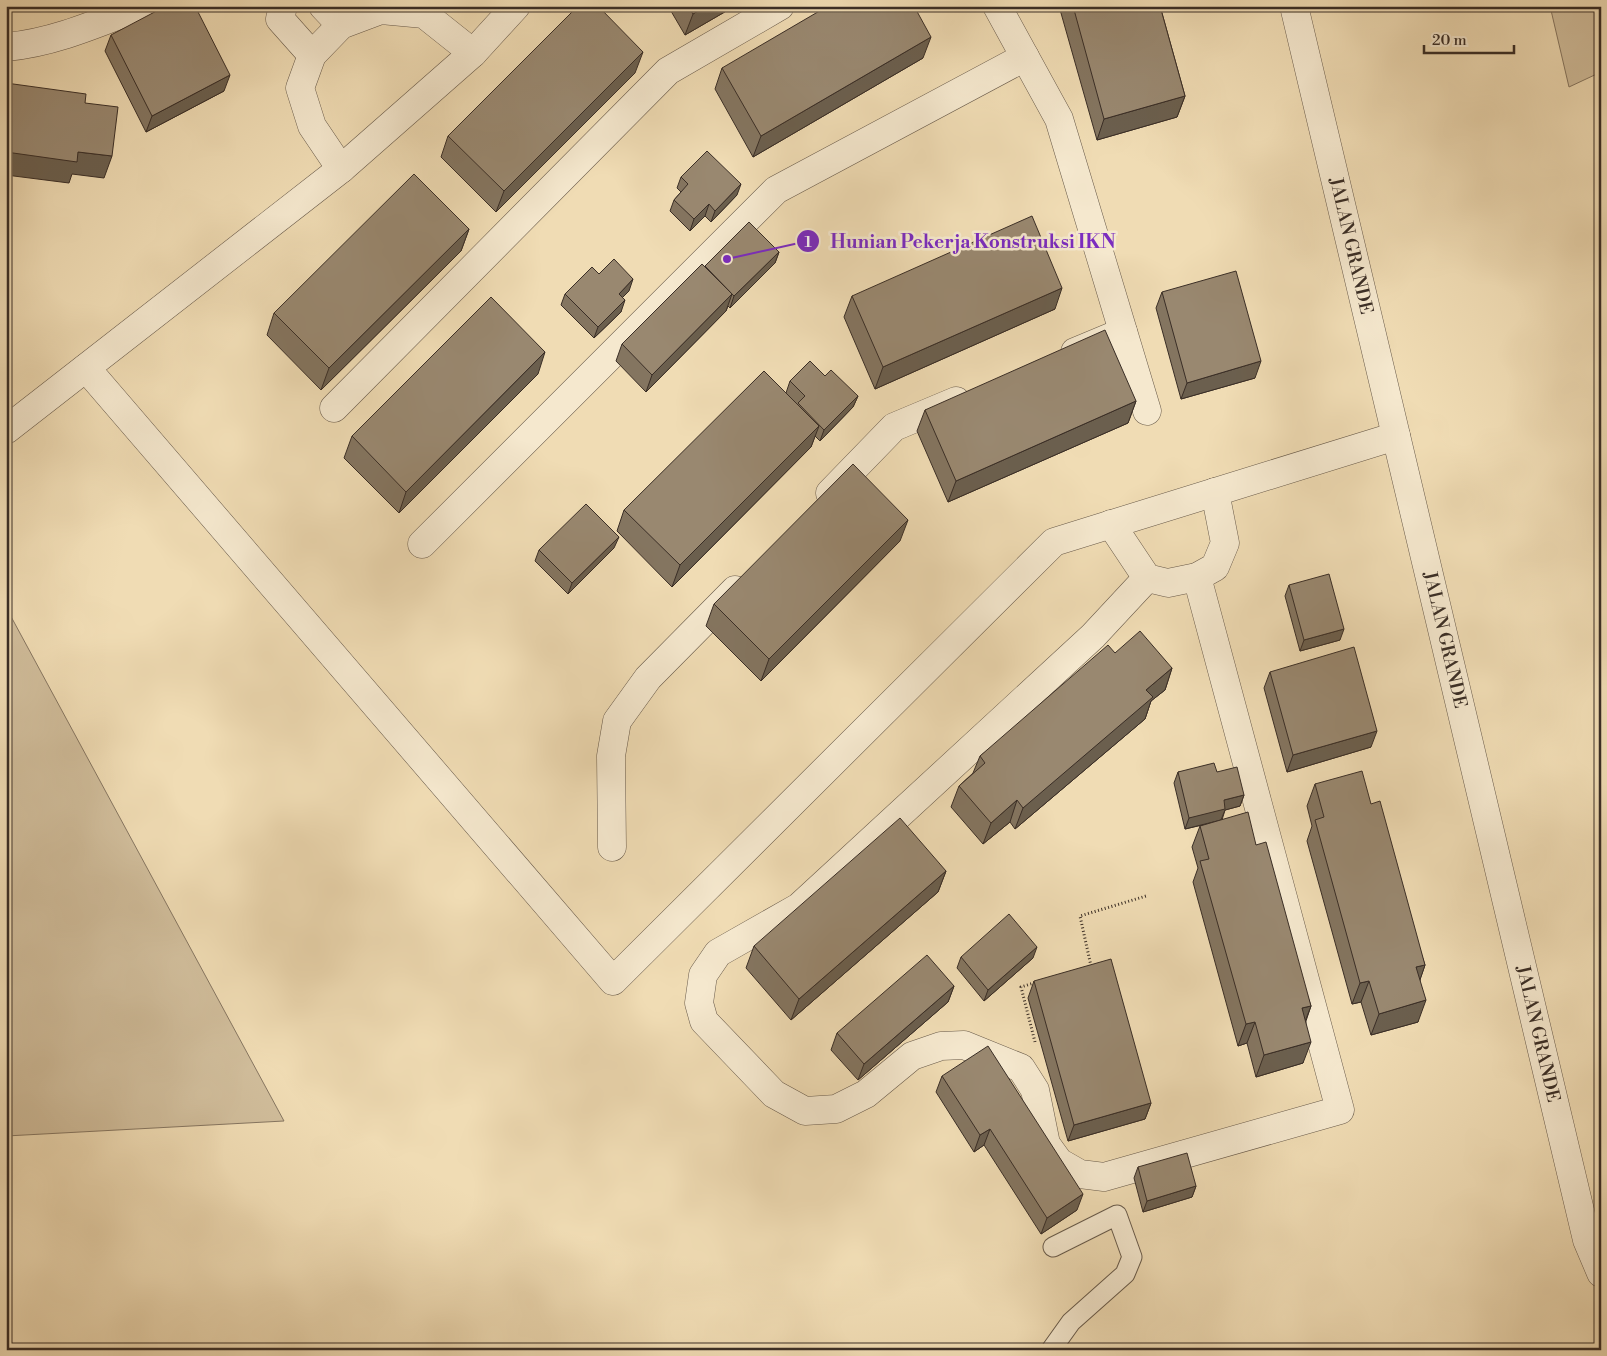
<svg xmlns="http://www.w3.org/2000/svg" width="1607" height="1356" font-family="'Libre Bodoni',serif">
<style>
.green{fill:#d1be9c;stroke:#867661}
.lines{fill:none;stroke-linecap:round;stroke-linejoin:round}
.service-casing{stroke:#685a4a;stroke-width:21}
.minor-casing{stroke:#685a4a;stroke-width:29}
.tertiary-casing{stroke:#685a4a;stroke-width:29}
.path{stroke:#3a2e26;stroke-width:3;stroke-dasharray:1 2.5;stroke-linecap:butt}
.service{stroke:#f5e8ce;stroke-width:19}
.minor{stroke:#f5e8ce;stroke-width:28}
.tertiary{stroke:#f5e8ce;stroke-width:28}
.wall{fill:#847560;stroke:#3a2e26}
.shaded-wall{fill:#6b5f4e;stroke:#3a2e26}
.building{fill:#998870;stroke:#3a2e26}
.labels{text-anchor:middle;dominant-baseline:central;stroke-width:5;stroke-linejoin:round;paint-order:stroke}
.street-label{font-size:18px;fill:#3a2e26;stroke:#f5e8ce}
.leader{fill:none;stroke:#7b2cbf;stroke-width:2}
.callout-dot{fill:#7b2cbf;stroke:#f5e8ce;stroke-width:2}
.mark-label{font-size:15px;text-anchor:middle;font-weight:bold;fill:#fff}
.callout-label{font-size:19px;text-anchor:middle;font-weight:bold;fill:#7b2cbf;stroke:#f5e8ce;stroke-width:5;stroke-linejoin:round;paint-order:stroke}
</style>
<rect width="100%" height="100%" fill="#f0dcb4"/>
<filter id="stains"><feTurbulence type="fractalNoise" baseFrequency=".004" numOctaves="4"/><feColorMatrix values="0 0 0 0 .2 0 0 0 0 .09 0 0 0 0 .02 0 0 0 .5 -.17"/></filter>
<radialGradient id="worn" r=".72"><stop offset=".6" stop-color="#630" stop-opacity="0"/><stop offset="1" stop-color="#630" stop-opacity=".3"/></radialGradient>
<g class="green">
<path d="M1550 6H1601V72L1569 87Z"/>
<path d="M8 611 284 1121 6 1136Z"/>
</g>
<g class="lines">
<defs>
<path id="service" d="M1051 1350 1071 1322 1125 1274 1132 1257 1117 1215 1053 1247"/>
<g id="minor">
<path d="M283 6 280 19 312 55"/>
<path d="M323 6 341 25"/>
<path d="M997 6 1059 119 1147 411"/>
<path d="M6 47C53 43 98 23 142 6"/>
<path d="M341 169 312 126 300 88 312 55 341 25 381 10 424 14 473 53"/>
<path d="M1075 352 1123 332"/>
<path d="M86 368 613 981 1054 542 1396 436"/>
<path d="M334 408 668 71 780 6"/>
<path d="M6 430 341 169 473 53 516 6"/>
<path d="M830 493 894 427 956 401"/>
<path d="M1111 524 1147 578 1168 583 1197 577 1215 567 1225 543 1215 492"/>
<path d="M422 544 776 190 1025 57"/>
<path d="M1147 578 1093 636 799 907 718 953 703 975 699 1003 704 1021 774 1094 805 1111 836 1109 866 1094 912 1056 941 1046 964 1045 1021 1068 1035 1090 1046 1144 1059 1162 1080 1174 1104 1177 1340 1110 1197 577"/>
<path d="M612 847 611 756 617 721 648 678 735 590"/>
</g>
<path id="tertiary" d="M1294 6 1587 1240 1601 1273"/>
</defs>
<use href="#service" class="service-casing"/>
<use href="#minor" class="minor-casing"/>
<use href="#tertiary" class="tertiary-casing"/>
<g class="path">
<path d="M1091 966 1080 916 1146 896"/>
<path d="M1035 1042 1021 987 1037 982"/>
</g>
<use href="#service" class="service"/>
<use href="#minor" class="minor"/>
<use href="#tertiary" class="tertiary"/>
</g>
<g class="wall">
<path d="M668 6H735L685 35Z"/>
<path d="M1059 6H1160L1185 96 1177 117 1097 140Z"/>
<path d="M111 35 224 91 146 132 105 51Z"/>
<path d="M923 58 753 157 715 89 722 68Z"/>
<path d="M635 73 496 212 441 157 448 136Z"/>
<path d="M681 177 737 195 711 222 705 216 690 231 670 211 674 200 681 192 677 188Z"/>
<path d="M469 229 461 251 321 390 267 335 274 313Z"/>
<path d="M779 252 775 263 730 308 728 306 726 311 646 392 616 361 622 344 705 266Z"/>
<path d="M599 274 629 291 622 298 621 312 594 338 561 305 565 294Z"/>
<path d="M1162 292 1255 378 1181 399 1156 308Z"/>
<path d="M852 296 1055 309 875 389 844 317Z"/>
<path d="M538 374 399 513 344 458 352 436Z"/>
<path d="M825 376 858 396 853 407 820 441 815 436 811 447 672 587 617 531 624 510 786 393 790 381Z"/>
<path d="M1136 401 1128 423 948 502 917 431 925 410Z"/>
<path d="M900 541 761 681 706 626 714 604Z"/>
<path d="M614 548 568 594 535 561 539 550Z"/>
<path d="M1289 585 1340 640 1300 651 1285 596Z"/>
<path d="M1115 653 1172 668 1165 690 1151 701 1145 719 1015 829 1010 822 983 844 951 807 959 786 973 773 980 756Z"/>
<path d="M1270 672 1371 747 1287 772 1264 688Z"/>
<path d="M1178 772H1217L1244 795 1240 806 1225 810 1222 820 1256 845 1311 1006 1306 1021 1303 1063 1256 1077 1247 1043 1238 1046 1193 882 1198 868 1192 847 1200 826 1211 823 1185 829 1174 783Z"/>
<path d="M1315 784 1371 804 1425 965 1420 979 1418 1022 1371 1035 1361 1002 1352 1004 1307 841 1312 826 1307 806Z"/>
<path d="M946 871 938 892 791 1020 746 968 754 946Z"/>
<path d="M961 957 1033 958 984 1001 957 968Z"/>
<path d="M1034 981 1151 1103 1145 1119 1068 1141 1028 998Z"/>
<path d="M954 986 948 1002 858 1080 831 1050 837 1033Z"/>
<path d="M942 1076 1077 1210 1041 1234 984 1145 974 1152 936 1092Z"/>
<path d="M1138 1167 1196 1186 1192 1197 1143 1212 1134 1178Z"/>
</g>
<g class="shaded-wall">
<path d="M706 6H735L685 35 693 14Z"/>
<path d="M931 37 923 58 753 157 761 136Z"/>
<path d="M643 52 635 73 496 212 504 191Z"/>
<path d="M230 75 224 91 146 132 152 116Z"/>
<path d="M1185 96 1177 117 1097 140 1104 119Z"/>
<path d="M6 152H78L112 156 104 178 72 174 69 183 6 175Z"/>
<path d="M741 184 737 195 711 222 715 211Z"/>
<path d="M709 204 705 216 690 231 694 219Z"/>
<path d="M469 229 461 251 321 390 329 368Z"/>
<path d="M779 252 775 263 730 308 734 296Z"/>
<path d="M633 279 629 291 615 305 619 294Z"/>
<path d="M1062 288 1055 309 875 389 883 367Z"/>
<path d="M732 294 726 311 646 392 652 375Z"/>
<path d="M625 300 621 312 594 338 598 327Z"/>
<path d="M545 352 538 374 399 513 406 492Z"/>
<path d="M1261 361 1255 378 1181 399 1187 383Z"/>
<path d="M858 396 853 407 820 441 824 430Z"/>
<path d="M1136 401 1128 423 948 502 956 481Z"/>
<path d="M819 426 811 447 672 587 680 565Z"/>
<path d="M908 520 900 541 761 681 769 659Z"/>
<path d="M619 537 614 548 568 594 572 583Z"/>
<path d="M1344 629 1340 640 1300 651 1304 640Z"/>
<path d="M1172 668 1165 690 1151 701 1145 719 1015 829 1023 808 1146 690Z"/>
<path d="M1377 731 1371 747 1287 772 1293 755Z"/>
<path d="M1244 795 1240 806 1225 810 1221 820 1185 829 1189 818 1224 800Z"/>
<path d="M1017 800 1010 822 983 844 991 823Z"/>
<path d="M946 871 938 892 791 1020 799 999Z"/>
<path d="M1037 947 1033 958 984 1001 988 990Z"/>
<path d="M1425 965 1418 986 1416 967Z"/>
<path d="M1369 981 1361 1002 1352 1004 1360 983Z"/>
<path d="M954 986 948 1002 858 1080 864 1064Z"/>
<path d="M1426 1000 1418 1022 1371 1035 1379 1014Z"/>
<path d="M1311 1006 1303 1027 1302 1008Z"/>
<path d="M1255 1022 1247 1043 1238 1046 1246 1024Z"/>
<path d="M1311 1042 1303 1063 1256 1077 1264 1055Z"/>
<path d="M1151 1103 1145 1119 1068 1141 1074 1125Z"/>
<path d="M990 1129 984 1145 974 1152 980 1135Z"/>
<path d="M1196 1186 1192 1197 1143 1212 1147 1201Z"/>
<path d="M1083 1194 1077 1210 1041 1234 1047 1218Z"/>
</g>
<g class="building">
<path d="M166 6H195L230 75 152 116 111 35Z"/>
<path d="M578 6H598L643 52 504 191 448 136Z"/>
<path d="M688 6H706L693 14Z"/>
<path d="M828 6H914L931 37 761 136 722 68Z"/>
<path d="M1073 6H1160L1185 96 1104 119Z"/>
<path d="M6 83 86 94 85 103 118 107 112 156 78 152 77 162 6 152Z"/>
<path d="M707 151 741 184 715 211 709 204 694 219 674 200 688 184 681 177Z"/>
<path d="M414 174 469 229 329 368 274 313Z"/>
<path d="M1032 216 1062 288 883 367 852 296Z"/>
<path d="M749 222 779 252 734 296 705 266Z"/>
<path d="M614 259 633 279 619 294 625 300 598 327 565 294 592 267 599 274Z"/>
<path d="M702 264 732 294 652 375 622 344Z"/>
<path d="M1236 271 1261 361 1187 383 1162 292Z"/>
<path d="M491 297 545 352 406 492 352 436Z"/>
<path d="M1105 330 1136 401 956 481 925 410Z"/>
<path d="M810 361 825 376 831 370 858 396 824 430 798 403 805 396 790 381Z"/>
<path d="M764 371 819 426 680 565 624 510Z"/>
<path d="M853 464 908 520 769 659 714 604Z"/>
<path d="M586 504 619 537 572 583 539 550Z"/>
<path d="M1329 574 1344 629 1304 640 1289 585Z"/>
<path d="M1140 631 1172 668 1146 690 1153 697 1023 808 1017 800 991 823 959 786 985 763 980 756 1108 645 1115 653Z"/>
<path d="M1354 647 1377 731 1293 755 1270 672Z"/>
<path d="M1214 763 1217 772 1237 767 1244 795 1224 800 1225 809 1189 818 1178 772Z"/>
<path d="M1362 771 1371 804 1380 801 1425 965 1416 967 1426 1000 1379 1014 1369 981 1360 983 1315 820 1324 817 1315 784Z"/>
<path d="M1248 812 1256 845 1266 842 1311 1006 1302 1008 1311 1042 1264 1055 1255 1022 1246 1024 1200 861 1209 859 1200 826Z"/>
<path d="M900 818 946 871 799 999 754 946Z"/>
<path d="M1009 914 1037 947 988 990 961 957Z"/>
<path d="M927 955 954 986 864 1064 837 1033Z"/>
<path d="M1111 959 1151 1103 1074 1125 1034 981Z"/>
<path d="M988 1046 1083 1194 1047 1218 990 1129 980 1135 942 1076Z"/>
<path d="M1187 1153 1196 1186 1147 1201 1138 1167Z"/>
</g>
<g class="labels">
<g class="street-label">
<text transform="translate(1351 246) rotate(77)">JALAN GRANDE</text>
<text transform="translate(1445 640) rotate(77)">JALAN GRANDE</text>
<text transform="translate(1538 1034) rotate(77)">JALAN GRANDE</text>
</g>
</g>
<path class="leader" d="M727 259L808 241"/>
<g class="callout-dot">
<circle cx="727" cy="259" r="5"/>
<circle cx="808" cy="241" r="12"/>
</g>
<g class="mark-label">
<text x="808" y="247">1</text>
</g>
<g class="callout-label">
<text x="973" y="248">Hunian Pekerja Konstruksi IKN</text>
</g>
<rect width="1607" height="1356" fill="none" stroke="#f0dcb4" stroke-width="25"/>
<rect x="8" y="8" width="1592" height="1341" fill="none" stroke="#3a2e26" stroke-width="2.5"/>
<rect x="12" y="12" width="1582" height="1331" fill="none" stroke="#3a2e26"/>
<path d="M1424 45v8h90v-8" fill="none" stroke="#3a2e26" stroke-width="2.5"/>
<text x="1432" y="45" font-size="15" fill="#3a2e26" stroke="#f5e8ce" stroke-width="4" paint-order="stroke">20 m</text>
<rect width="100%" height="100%" filter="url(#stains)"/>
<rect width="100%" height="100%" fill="url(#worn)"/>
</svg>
